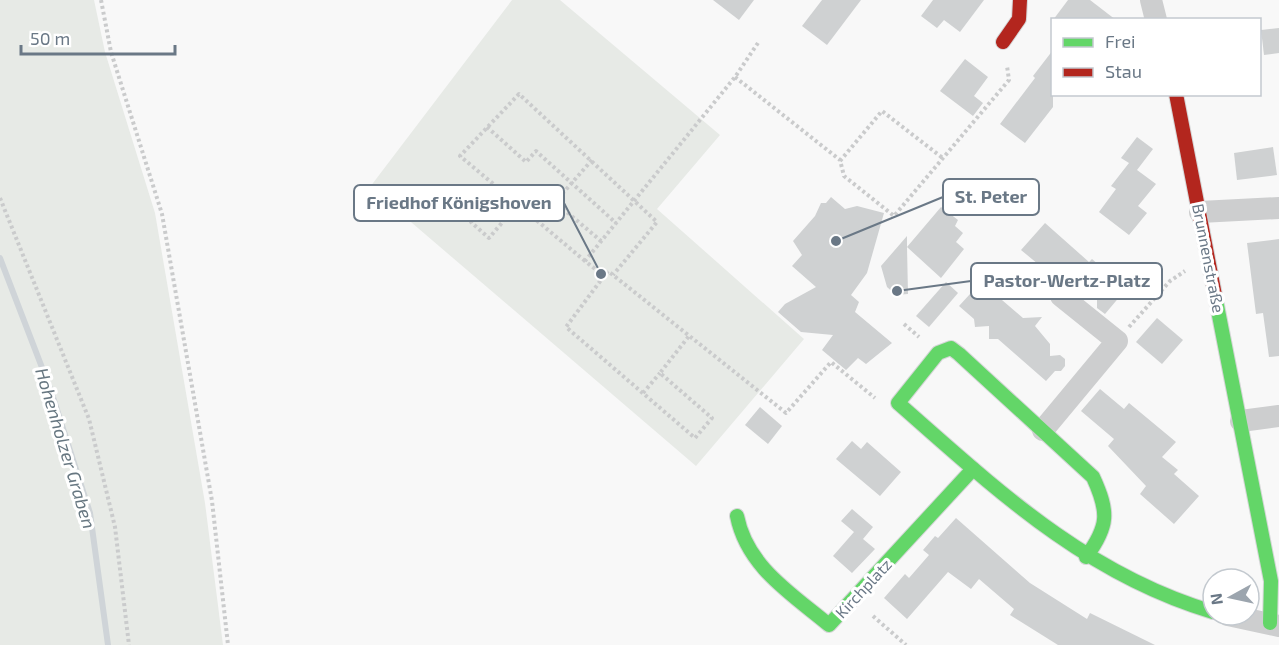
<svg xmlns="http://www.w3.org/2000/svg" width="1279" height="645" font-family="'Exo 2',sans-serif">
<style>
.green{fill:#e7eae6}
.lines{fill:none;stroke-linecap:round;stroke-linejoin:round}
.stream{stroke:#cfd4d8;stroke-width:6}
.building{fill:#cfd1d2}
.fast-casing{stroke:#d5d6d7;stroke-width:16}
.jam-casing{stroke:#d5d6d7;stroke-width:16}
.path{stroke:#cacbcc;stroke-width:4;stroke-dasharray:3 3;stroke-linecap:butt}
.street{stroke:#cdcecf;stroke-width:22}
.fast{stroke:#63d668;stroke-width:14}
.jam{stroke:#b3261e;stroke-width:14}
.labels{text-anchor:middle;dominant-baseline:central;stroke-width:6;stroke-linejoin:round;paint-order:stroke}
.street-label{font-size:16px;fill:#6a7886;stroke:#fff}
.water-label{font-size:18px;font-style:italic;fill:#677781;stroke:#fff}
.leader{fill:none;stroke:#6a7886;stroke-width:2}
.callout-dot{fill:#6a7886;stroke:#fff;stroke-width:2}
.callout{fill:#fff;stroke:#6a7886;stroke-width:2}
.callout-label{font-size:18px;text-anchor:middle;font-weight:bold;fill:#6a7886}
</style>
<rect width="100%" height="100%" fill="#f8f8f8"/>
<g class="green">
<path d="M0 0H94L105 52 155 213 205 503 223 645H0Z"/>
<path d="M512 0H560L720 135 657 209 804 339 696 466 370 187Z"/>
</g>
<g class="lines">
<path class="stream" d="M0 258 51 391 90 513 108 645"/>
</g>
<g class="building">
<path d="M713 0H754L739 20Z"/>
<path d="M822 0H861L827 45 802 26Z"/>
<path d="M933 0H984L960 32 944 20 937 28 921 16Z"/>
<path d="M1068 0H1090L1116 20H1053Z"/>
<path d="M1279 28V53L1264 55 1261 30Z"/>
<path d="M1053 50V107L1025 143 1000 124 1035 78 1033 76Z"/>
<path d="M965 59 988 77 974 96 983 103 973 116 940 91Z"/>
<path d="M1137 137 1153 149 1137 170 1156 184 1138 206 1147 213 1129 235 1099 212 1116 189 1111 186 1129 163 1121 158Z"/>
<path d="M1273 147 1277 175 1237 180 1234 153Z"/>
<path d="M831 197 845 209 857 206 884 213 867 273 851 295 859 302 855 312 892 343 866 364 858 358 846 370 822 350 833 335 801 332 778 312 785 304 816 287 792 266 802 255 793 241 815 216 821 203H826Z"/>
<path d="M941 207 958 220 955 226 963 233 956 242 964 249 941 278 907 247 908 294 896 295 887 287 881 266 907 236V247Z"/>
<path d="M1045 223 1089 262 1092 259 1109 274 1111 284 1132 282 1105 314 1097 308V296L1084 297 1078 292 1080 290 1058 273 1054 274 1040 262 1038 264 1021 250Z"/>
<path d="M1279 239V356L1269 357 1263 313 1256 314 1247 243Z"/>
<path d="M946 282 958 293 929 327 916 316Z"/>
<path d="M981 282 1023 318 1042 317 1035 326 1050 344V356L1060 355 1065 359V366L1061 371H1055L1046 381 998 339H989V326L975 327 974 319 959 306Z"/>
<path d="M1157 318 1183 340 1162 364 1136 342Z"/>
<path d="M1100 389 1124 409 1129 403 1176 442 1162 457 1178 470 1174 474 1199 496 1174 524 1140 494 1146 486 1108 446 1114 439 1081 411Z"/>
<path d="M760 407 782 426 768 444 745 425Z"/>
<path d="M852 441 861 449 867 442 901 472 880 496 836 459Z"/>
<path d="M852 509 873 527 863 539 875 549 852 573 833 556 854 532 841 521Z"/>
<path d="M956 518 1030 583 1087 619 1090 613 1155 645H1058L1010 615 1014 609 979 579 971 589 948 572 907 619 884 598 905 574 909 578 929 555 923 550 935 536 938 538Z"/>
</g>
<g class="lines">
<defs>
<g id="fast">
<path d="M1215 295 1271 581 1270 623"/>
<path d="M737 516C747 567 792 594 829 625L973 469"/>
<path d="M1086 557C1109 526 1109 512 1093 477L959 354 951 348 938 353 898 403C996 489 1085 574 1213 612"/>
</g>
<g id="jam">
<path d="M1003 42 1019 19 1020 0"/>
<path d="M1176 94 1215 295"/>
</g>
</defs>
<use href="#fast" class="fast-casing"/>
<use href="#jam" class="jam-casing"/>
<g class="path">
<path d="M101 0 111 52 162 214 212 501 228 645"/>
<path d="M758 43 735 77 585 261 604 276 608 271 786 413 831 362 875 398"/>
<path d="M735 77 840 160 844 176 894 216 1009 80 1007 66"/>
<path d="M487 127 526 162 536 151 616 223"/>
<path d="M592 160 555 202 601 241"/>
<path d="M840 161 882 111 944 159"/>
<path d="M497 187 471 222 489 238 518 204"/>
<path d="M0 198 89 419 115 527 129 645"/>
<path d="M585 261 460 156 519 94 657 222 613 275"/>
<path d="M604 276 566 327 695 438 712 418 660 373 689 336"/>
<path d="M904 324 919 337"/>
<path d="M1129 327 1170 281 1185 271"/>
<path d="M643 393 660 373"/>
<path d="M873 616 906 645"/>
</g>
<g class="street">
<path d="M1151 0 1156 20"/>
<path d="M1200 212 1279 208"/>
<path d="M1241 421 1279 416"/>
<path d="M1043 430 1117 341 1061 296"/>
<path d="M1228 615 1279 626"/>
</g>
<use href="#fast" class="fast"/>
<use href="#jam" class="jam"/>
</g>
<g class="labels">
<g class="street-label">
<text transform="translate(1209 258) rotate(79)">Brunnenstraße</text>
<text transform="translate(863 588) rotate(-47)">Kirchplatz</text>
</g>
<g class="water-label">
<text transform="translate(66 448) rotate(73)">Hohenholzer Graben</text>
</g>
</g>
<path class="leader" d="M836 241L943 197M601 274L564 203M897 291L971 281"/>
<g class="callout-dot">
<circle cx="836" cy="241" r="6"/>
<circle cx="601" cy="274" r="6"/>
<circle cx="897" cy="291" r="6"/>
</g>
<g class="callout">
<rect x="943" y="179" width="96" height="36" rx="6"/>
<rect x="354" y="185" width="210" height="36" rx="6"/>
<rect x="971" y="263" width="191" height="36" rx="6"/>
</g>
<g class="callout-label">
<text x="991" y="203">St. Peter</text>
<text x="459" y="209">Friedhof Königshoven</text>
<text x="1067" y="287">Pastor-Wertz-Platz</text>
</g>
<rect x="1051" y="18" width="210" height="78" fill="#ffffff" stroke="#c3c9cf" stroke-width="1.5"/>
<rect x="1063" y="38" width="30" height="9" fill="#63d668" stroke="#c3c9cf" stroke-width="1.5"/>
<text x="1105" y="48" font-size="18" fill="#6a7886">Frei</text>
<rect x="1063" y="68" width="30" height="9" fill="#b3261e" stroke="#c3c9cf" stroke-width="1.5"/>
<text x="1105" y="78" font-size="18" fill="#6a7886">Stau</text>
<g transform="translate(1231 597) rotate(262)"><circle r="28" fill="#ffffff" stroke="#c3c9cf" stroke-width="1.5"/>
<path d="M0-4.5L10 22L0 15L-10 22Z" fill="#9ca5ae"/>
<text y="-9" font-size="16" font-weight="bold" text-anchor="middle" fill="#6a7886">N</text>
</g>
<path d="M21 45v9h154v-9" fill="none" stroke="#6a7886" stroke-width="3"/>
<text x="30" y="45" font-size="18" fill="#6a7886" stroke="#ffffff" stroke-width="4.5" paint-order="stroke">50 m</text>
</svg>
